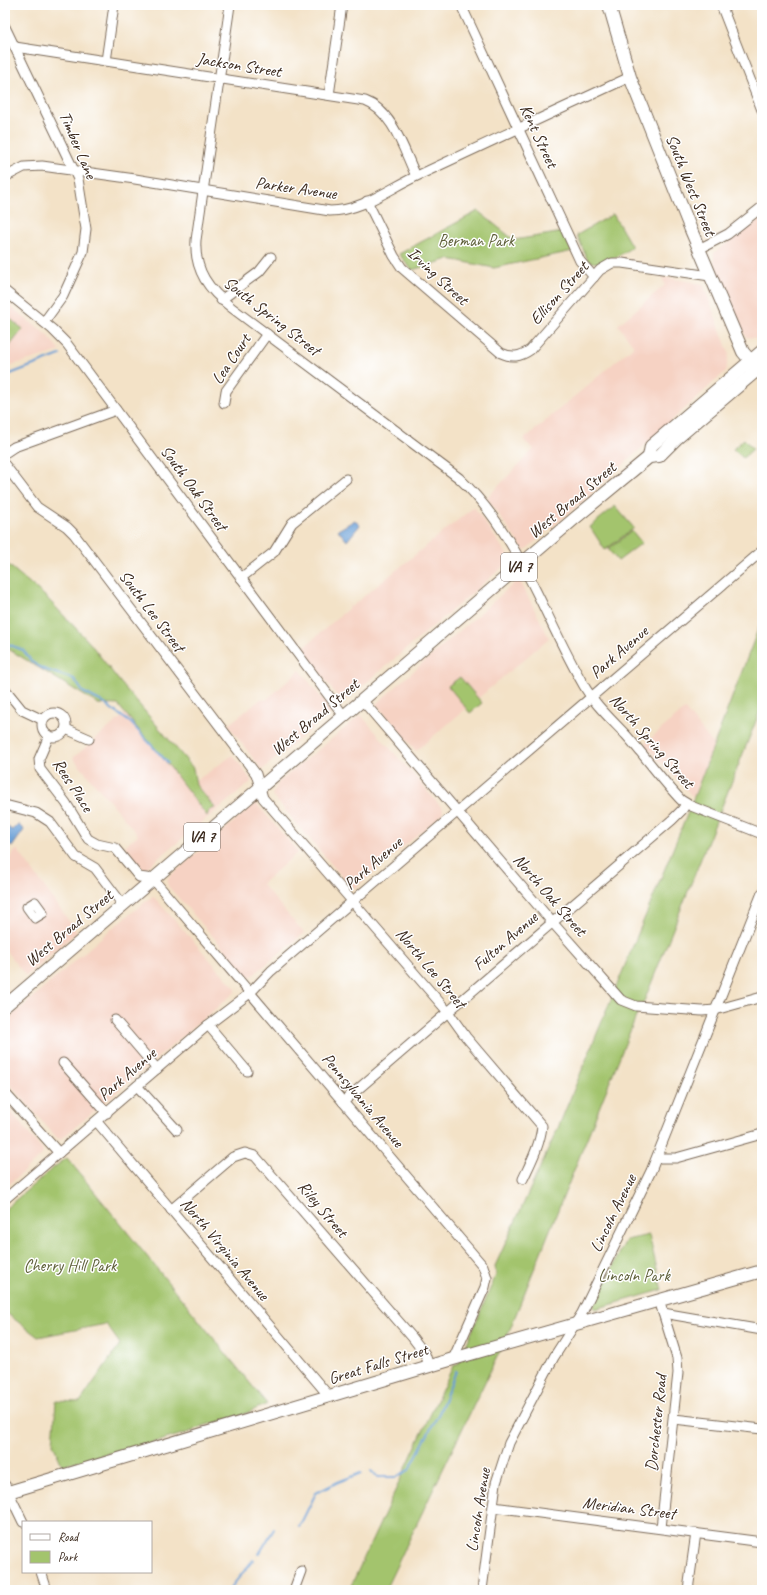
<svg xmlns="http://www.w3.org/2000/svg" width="767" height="1595" font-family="Caveat,sans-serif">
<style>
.built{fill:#f6d2c3}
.green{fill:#a3c46d;stroke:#6f7746}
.water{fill:#699fd6;stroke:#52647a}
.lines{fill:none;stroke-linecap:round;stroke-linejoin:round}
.stream{stroke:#699fd6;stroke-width:2}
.minor-casing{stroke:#7b6a59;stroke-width:11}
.major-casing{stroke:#7b6a59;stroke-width:14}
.minor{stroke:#fff;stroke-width:9}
.major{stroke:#fff;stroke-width:12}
.labels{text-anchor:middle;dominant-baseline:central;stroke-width:3;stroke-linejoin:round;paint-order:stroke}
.shield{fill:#fff;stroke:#766a62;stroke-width:1}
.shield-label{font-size:16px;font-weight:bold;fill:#3b2a1e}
.street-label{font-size:17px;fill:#3b2a1e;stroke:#fff}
.park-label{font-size:17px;fill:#5f603a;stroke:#fff}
</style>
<rect width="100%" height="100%" fill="#fff"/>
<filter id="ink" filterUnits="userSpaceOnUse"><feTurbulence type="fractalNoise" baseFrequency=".025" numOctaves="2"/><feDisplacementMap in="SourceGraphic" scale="8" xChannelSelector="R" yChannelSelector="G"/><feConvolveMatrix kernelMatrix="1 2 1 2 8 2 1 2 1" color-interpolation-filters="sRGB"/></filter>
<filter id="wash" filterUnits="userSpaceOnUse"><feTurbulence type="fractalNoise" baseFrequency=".012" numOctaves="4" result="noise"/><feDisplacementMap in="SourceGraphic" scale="16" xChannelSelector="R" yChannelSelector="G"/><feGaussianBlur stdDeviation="0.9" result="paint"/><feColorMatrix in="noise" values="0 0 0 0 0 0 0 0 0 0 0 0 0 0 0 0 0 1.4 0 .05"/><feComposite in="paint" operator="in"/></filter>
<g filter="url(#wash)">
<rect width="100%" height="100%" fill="#f3e2c7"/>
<g class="built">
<path d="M762 217V339L746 337 714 264V253Z"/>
<path d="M662 277 703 284 729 353 726 371 590 495 524 551 487 498 534 449 523 440 634 346 618 325 665 285Z"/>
<path d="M5 302 48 336 60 351 5 367Z"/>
<path d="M474 507 511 560 346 700H340L302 649 350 607 346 600 351 607Z"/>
<path d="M519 579 549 638 416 751 376 704Z"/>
<path d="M300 670 332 712 262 770 228 725 261 699 266 700Z"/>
<path d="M685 709 714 745 693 797 644 744Z"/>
<path d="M130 710 190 785 233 755 251 780V782L144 870 125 846 138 835 73 758Z"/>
<path d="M361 715 443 809 442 814 355 888 351 887 272 795 279 782Z"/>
<path d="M256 803 298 852 262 884 304 933 252 976H248L168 886 167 882 170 876Z"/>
<path d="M17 849 77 932 26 976 5 950V864Z"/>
<path d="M153 896 236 989 234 993 61 1139 57 1138 5 1079V1022L110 930Z"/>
<path d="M5 1104 43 1151 42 1155 5 1188Z"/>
</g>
<g class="green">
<path d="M478 211 514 240 563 232 573 251 494 268 449 259 412 270 399 254Z"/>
<path d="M613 214 632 247C621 255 602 267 588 261L577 235Z"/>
<path d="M5 315 23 329 5 352Z"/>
<path d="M744 439 753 449 743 458 733 449Z"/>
<path d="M615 506 634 528 605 550 590 527Z"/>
<path d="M632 531 642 543 618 561 608 549Z"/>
<path d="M5 562 46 597 89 642 120 682 193 768 196 785 215 808 209 810 207 816 166 762 118 705 98 704 5 647Z"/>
<path d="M762 619V706L645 999 637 1014 508 1334 385 1590H349L453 1366 458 1364 496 1275 495 1266 558 1128 689 810Z"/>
<path d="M460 677 482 703 470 713 448 686Z"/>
<path d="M67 1158 267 1404 235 1418 202 1426 193 1431 125 1451 121 1450 62 1465 53 1444 56 1401 80 1402 120 1344 106 1324 38 1337 5 1312V1209L53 1168Z"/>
<path d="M649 1235 662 1290 595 1309 593 1307 626 1240Z"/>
</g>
<g class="water">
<path d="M355 520 360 525 347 541 338 530Z"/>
<path d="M18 824 24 830 12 847 5 842V825L12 830Z"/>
</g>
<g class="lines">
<g class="stream">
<path d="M5 376 60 355"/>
<path d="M5 643 23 650 32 662 43 669 74 679 83 692 102 702 131 723 168 763"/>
<path d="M371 1471 378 1477H396L409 1470 439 1413 456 1371"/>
<path d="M299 1527 316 1493 338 1482 361 1473"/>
<path d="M259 1554 274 1529"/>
<path d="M229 1590 253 1560"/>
</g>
</g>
</g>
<g filter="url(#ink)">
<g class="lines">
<defs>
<g id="minor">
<path d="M230 5 196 240C194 271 209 290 232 308L459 478C519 534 543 615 583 684 594 704 611 719 626 735 645 756 661 779 681 800L691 806 762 834"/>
<path d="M461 5 580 261 594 277"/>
<path d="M721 5 762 110"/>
<path d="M5 27 78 179 86 229 83 252 63 296 44 322"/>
<path d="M15 47 365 101C393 111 404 151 416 176"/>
<path d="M106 61 114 5"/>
<path d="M329 95 342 5"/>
<path d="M5 177 24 167 42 166 135 179 330 211C362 211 390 188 419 175 489 142 560 109 630 77"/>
<path d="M367 201 394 256 402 268 501 353C512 358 520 357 530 350L600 270 612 263H622L710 276"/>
<path d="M699 249 728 234 762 207"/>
<path d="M5 291 52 329 67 344 344 716"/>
<path d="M221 300 259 272 271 257"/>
<path d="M224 403 226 391 267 334"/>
<path d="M5 453 14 447 116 410"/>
<path d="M5 465 37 507 67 527 74 534 256 774 263 798 448 1012 466 1037 542 1126C540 1145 531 1162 523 1179"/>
<path d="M241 578 274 552 292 523 346 479"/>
<path d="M5 689 22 710 43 720"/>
<path d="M362 700 552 922 621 1000 636 1006 702 1011 715 1010 762 997"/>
<circle cx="54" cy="725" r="12"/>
<path d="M66 729 89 739"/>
<path d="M49 736 39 759 40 769 66 803 88 839 97 844 115 848 139 877 153 879 483 1266 487 1278 485 1287 453 1359"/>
<path d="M5 805 36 813 50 822 76 857 95 868 123 905"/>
<path d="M35 902 43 913 35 918 27 907Z"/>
<path d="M115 1020 157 1069"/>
<path d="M208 1025 247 1071"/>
<path d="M63 1063 107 1113"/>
<path d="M137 1086 177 1130"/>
<path d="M5 1093 59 1153"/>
<path d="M343 1102 672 820 682 810 686 804"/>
<path d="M97 1122 329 1396"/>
<path d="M657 1158H676L762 1134"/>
<path d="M5 1199 208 1025 250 993 271 971 762 551"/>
<path d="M171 1210 233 1157 245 1153 255 1156 412 1337 425 1354 429 1366"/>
<path d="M659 1300 677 1358 678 1373 661 1528"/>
<path d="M663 1313 762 1330"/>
<path d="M674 1419 762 1429"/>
<path d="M5 1485 23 1522"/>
<path d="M493 1507 762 1542"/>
<path d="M41 1572 47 1590"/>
<path d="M294 1590 301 1571"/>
<path d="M482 1590 496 1483 509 1443 554 1357 582 1313 651 1171 762 893"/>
<path d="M688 1590 696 1533"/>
</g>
<g id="major">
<path d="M609 5 630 77 691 230 743 352 762 374"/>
<path d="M649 457 651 446 762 351"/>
<path d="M5 1006 574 519 649 457 659 456 676 439 762 366"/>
<path d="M5 1493 453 1359 762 1271"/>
</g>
</defs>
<use href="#minor" class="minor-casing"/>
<use href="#major" class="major-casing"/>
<use href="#minor" class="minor"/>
<use href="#major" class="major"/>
</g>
</g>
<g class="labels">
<g class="shield">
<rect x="501" y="553" width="36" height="28" rx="3"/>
<rect x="184" y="823" width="36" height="28" rx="3"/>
</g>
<g class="shield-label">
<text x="519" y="567">VA 7</text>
<text x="202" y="837">VA 7</text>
</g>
<g class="street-label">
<text transform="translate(239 65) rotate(9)">Jackson Street</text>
<text transform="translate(539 136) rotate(65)">Kent Street</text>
<text transform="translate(78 145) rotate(67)">Timber Lane</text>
<text transform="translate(691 185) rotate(68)">South West Street</text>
<text transform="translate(296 188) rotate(8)">Parker Avenue</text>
<text transform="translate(438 276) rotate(43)">Irving Street</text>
<text transform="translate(559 293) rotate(-48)">Ellison Street</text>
<text transform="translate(272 316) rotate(38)">South Spring Street</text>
<text transform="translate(231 359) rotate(-56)">Lea Court</text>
<text transform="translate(194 488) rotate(54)">South Oak Street</text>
<text transform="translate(572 500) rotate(-40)">West Broad Street</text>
<text transform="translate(152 611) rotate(53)">South Lee Street</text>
<text transform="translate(619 652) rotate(-41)">Park Avenue</text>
<text transform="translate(315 717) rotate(-40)">West Broad Street</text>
<text transform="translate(652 741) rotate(49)">North Spring Street</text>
<text transform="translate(73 785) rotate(57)">Rees Place</text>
<text transform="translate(373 863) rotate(-41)">Park Avenue</text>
<text transform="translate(550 895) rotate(49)">North Oak Street</text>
<text transform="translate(69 928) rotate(-40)">West Broad Street</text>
<text transform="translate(505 941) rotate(-41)">Fulton Avenue</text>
<text transform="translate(431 968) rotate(50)">North Lee Street</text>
<text transform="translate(127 1074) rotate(-41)">Park Avenue</text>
<text transform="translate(363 1100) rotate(50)">Pennsylvania Avenue</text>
<text transform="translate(323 1209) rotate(50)">Riley Street</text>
<text transform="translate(613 1213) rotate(-64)">Lincoln Avenue</text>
<text transform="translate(225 1249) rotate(50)">North Virginia Avenue</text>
<text transform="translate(378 1364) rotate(-17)">Great Falls Street</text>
<text transform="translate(656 1423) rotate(-84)">Dorchester Road</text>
<text transform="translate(629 1508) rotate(7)">Meridian Street</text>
<text transform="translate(478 1510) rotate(-81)">Lincoln Avenue</text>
</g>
<g class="park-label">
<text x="476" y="240">Berman Park</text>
<text x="70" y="1265">Cherry Hill Park</text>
<text x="634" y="1275">Lincoln Park</text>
</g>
</g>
<rect width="767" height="1595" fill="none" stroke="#fff" stroke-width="20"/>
<rect x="22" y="1521" width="130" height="52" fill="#ffffff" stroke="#b1aaa5"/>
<rect x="30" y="1534" width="20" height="6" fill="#ffffff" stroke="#b1aaa5"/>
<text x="58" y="1541" font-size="12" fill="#3b2a1e">Road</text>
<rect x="30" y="1551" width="20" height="12" fill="#a3c46d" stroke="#b1aaa5"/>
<text x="58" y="1561" font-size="12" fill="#3b2a1e">Park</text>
</svg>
